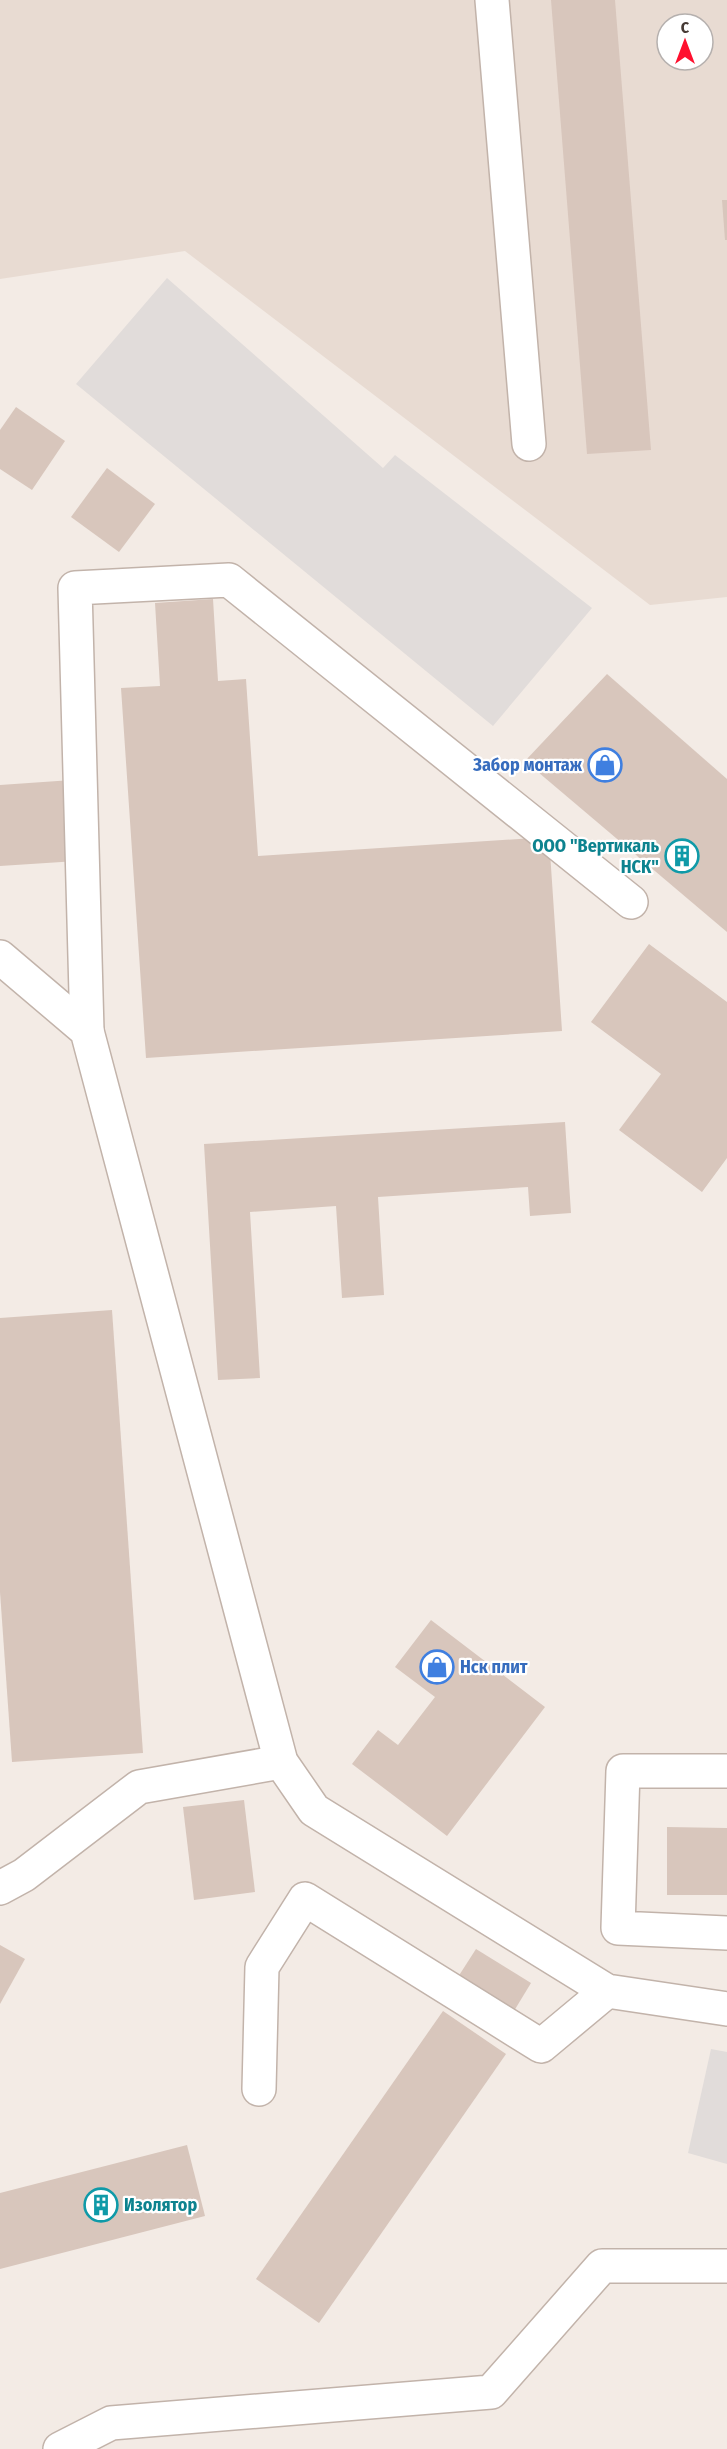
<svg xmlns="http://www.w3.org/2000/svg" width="727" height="2449" font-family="'Fira Sans Condensed',sans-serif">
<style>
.residential{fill:#e8dbd2;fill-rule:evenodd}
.parking{fill:#e1dcda}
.building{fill:#d8c6bc}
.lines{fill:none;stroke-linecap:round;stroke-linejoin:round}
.minor-casing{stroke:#c2b3aa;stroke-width:36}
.minor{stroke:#fff;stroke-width:33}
.labels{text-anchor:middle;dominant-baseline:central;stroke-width:4.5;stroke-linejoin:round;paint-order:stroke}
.shop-label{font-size:18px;font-weight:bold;fill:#366cbe;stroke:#fff;text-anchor:end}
.culture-label{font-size:18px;font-weight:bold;fill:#0d838f;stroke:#fff;text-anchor:end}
</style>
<rect width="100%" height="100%" fill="#f3ebe5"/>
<path class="residential" d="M0 0H727V597L650 605 185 251 0 279ZM667 24H703V60H667Z"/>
<g class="parking">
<path d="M167 278 383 468 395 455 592 608 493 726 76 384Z"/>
<path d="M711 2049 727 2052V2164L688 2153Z"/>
</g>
<g class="building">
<path d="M551 0H615L651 450 587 454Z"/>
<path d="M722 200H727V240H725Z"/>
<path d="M16 407 65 441 32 490 0 469V430Z"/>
<path d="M107 468 155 504 119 552 71 517Z"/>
<path d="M213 599 218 681 246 679 258 856 549 837 562 1031 146 1058 121 688 160 686 155 603Z"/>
<path d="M607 674 727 779V932L525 761Z"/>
<path d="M72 780 77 861 0 866V785Z"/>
<path d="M649 944 727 1002V1158L702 1192 619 1130 661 1074 591 1022Z"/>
<path d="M565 1122 571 1213 530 1216 528 1187 378 1197 384 1295 342 1298 336 1206 250 1212 260 1378 218 1380 204 1144Z"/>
<path d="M112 1310 143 1753 12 1762 0 1592V1318Z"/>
<path d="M431 1620 545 1707 447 1836 352 1764 378 1730 398 1745 435 1697 395 1667Z"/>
<path d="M244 1800 255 1892 194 1900 183 1807Z"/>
<path d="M667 1827 727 1828V1895H667Z"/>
<path d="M0 1945 25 1959 0 2004Z"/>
<path d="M476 1949 531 1983 514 2011 458 1977Z"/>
<path d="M443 2011 506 2054 319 2323 256 2279Z"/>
<path d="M187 2145 205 2216 0 2269V2193Z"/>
</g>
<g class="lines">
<defs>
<g id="minor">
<path d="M492 0 529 444"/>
<path d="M0 957 87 1031 281 1762 314 1810 607 1991 727 2009"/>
<path d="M87 1031 75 588 229 580 631 902"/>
<path d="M727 1771H623L618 1928 727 1933"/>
<path d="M0 1888 24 1875 139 1787 281 1762"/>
<path d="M259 2089 262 1967 305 1899 541 2046 607 1991"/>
<path d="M60 2449 111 2423 491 2392 602 2266H727"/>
</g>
</defs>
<use href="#minor" class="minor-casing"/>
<use href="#minor" class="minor"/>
</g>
<defs>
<symbol id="shop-ring" viewBox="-11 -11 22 22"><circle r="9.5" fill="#fff" stroke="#3f7fe0" stroke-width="1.5"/><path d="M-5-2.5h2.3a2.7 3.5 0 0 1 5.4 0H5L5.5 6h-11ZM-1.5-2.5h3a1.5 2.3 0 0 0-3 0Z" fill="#3f7fe0"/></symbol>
<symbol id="building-ring" viewBox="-11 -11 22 22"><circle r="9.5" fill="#fff" stroke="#0f9aa8" stroke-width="1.5"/><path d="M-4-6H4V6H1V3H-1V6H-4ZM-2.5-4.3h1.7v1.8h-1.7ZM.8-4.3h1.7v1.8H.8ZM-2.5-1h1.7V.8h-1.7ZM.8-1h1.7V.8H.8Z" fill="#0f9aa8"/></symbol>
</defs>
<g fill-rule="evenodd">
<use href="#shop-ring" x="586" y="746" width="38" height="38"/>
<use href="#building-ring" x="663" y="837" width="38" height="38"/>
<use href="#shop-ring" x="418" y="1648" width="38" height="38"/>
<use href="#building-ring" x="82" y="2186" width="38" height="38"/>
</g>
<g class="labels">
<g class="shop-label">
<text x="582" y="765">Забор монтаж</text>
<text x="460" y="1667" text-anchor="start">Нск плит</text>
</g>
<g class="culture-label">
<text x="659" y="846">ООО "Вертикаль<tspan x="659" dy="21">НСК"</tspan></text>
<text x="124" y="2205" text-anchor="start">Изолятор</text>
</g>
</g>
<g transform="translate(685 42)"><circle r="28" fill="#ffffff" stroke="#b5b0ae" stroke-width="1.5"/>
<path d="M0-4.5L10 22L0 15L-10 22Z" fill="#ff102e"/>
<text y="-9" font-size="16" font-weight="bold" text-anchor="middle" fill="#463a34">С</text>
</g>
</svg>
